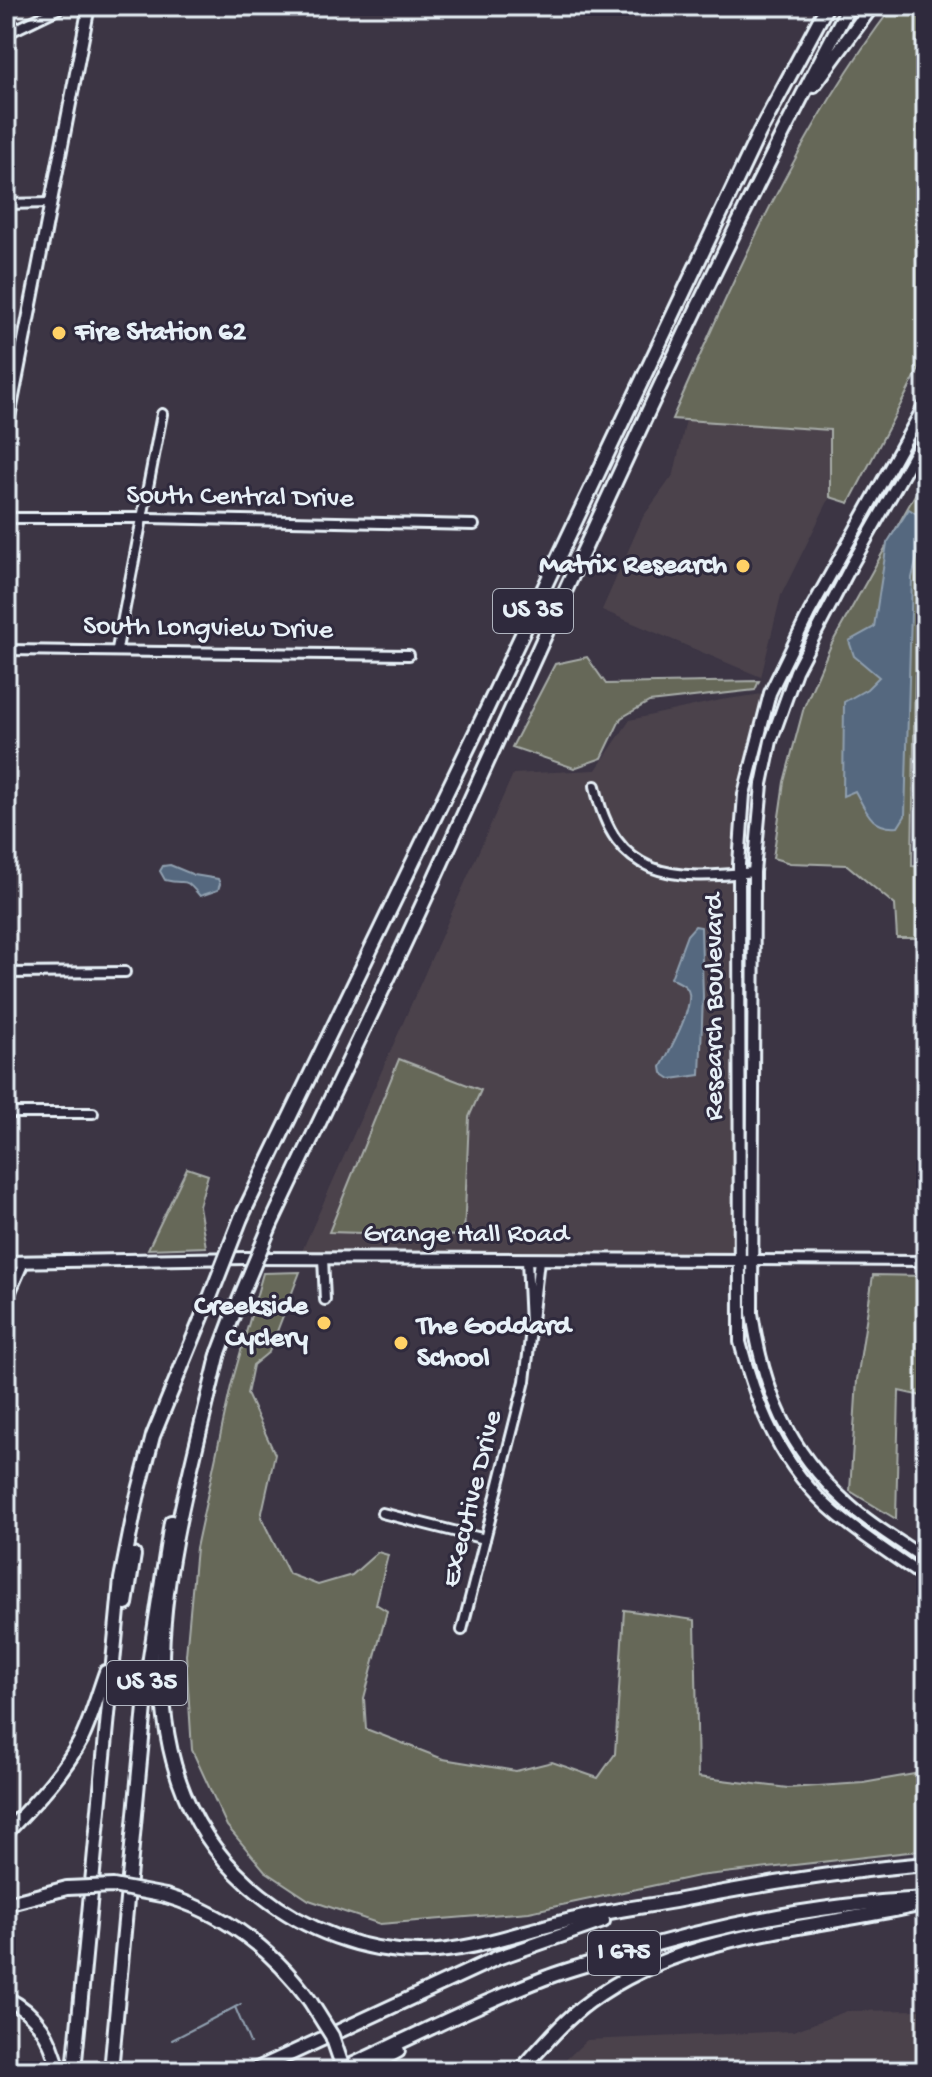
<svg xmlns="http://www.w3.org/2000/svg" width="932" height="2077" font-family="'Gochi Hand',sans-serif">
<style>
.built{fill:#4c434c}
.green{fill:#666759;stroke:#a7aca8;stroke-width:2}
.water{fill:#54687f;stroke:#8f9faf;stroke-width:2}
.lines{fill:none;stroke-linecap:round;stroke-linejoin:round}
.stream{stroke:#8f9faf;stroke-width:2}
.minor-casing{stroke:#e8f1f8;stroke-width:14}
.major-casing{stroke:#e8f1f8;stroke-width:16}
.highway-casing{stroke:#e8f1f8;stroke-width:18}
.minor{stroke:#2f2a3d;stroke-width:8}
.major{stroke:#2f2a3d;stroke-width:10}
.highway{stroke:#2f2a3d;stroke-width:12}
.highway-bridge-casing{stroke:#e8f1f8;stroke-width:18;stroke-linecap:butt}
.highway-bridge{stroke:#2f2a3d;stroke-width:12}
.poi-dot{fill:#ffd166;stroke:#2f2a3d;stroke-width:3}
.labels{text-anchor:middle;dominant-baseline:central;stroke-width:6;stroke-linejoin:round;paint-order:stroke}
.shield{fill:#2f2a3d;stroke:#b0b5c0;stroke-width:2}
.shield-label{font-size:26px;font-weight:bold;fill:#e8f1f8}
.poi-label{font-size:28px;font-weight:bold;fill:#e8f1f8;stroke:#2f2a3d;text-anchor:start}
.street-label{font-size:28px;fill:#e8f1f8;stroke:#2f2a3d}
</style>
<rect width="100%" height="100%" fill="#3c3544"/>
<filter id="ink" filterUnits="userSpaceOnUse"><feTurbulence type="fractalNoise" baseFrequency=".0125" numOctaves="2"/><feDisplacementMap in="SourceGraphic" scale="16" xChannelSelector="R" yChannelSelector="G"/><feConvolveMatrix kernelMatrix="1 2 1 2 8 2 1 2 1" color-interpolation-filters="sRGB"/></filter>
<g filter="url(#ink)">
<g class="built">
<path d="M686 420 830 430V497L781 595 761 677 602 610 643 517 674 474Z"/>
<path d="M770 693 744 794 740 1260 299 1258 513 774 596 770 630 720 721 700Z"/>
<path d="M926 2010V2071H554L587 2040 794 2031 847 2011Z"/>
</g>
<g class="green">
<path d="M893 6H926V356L849 503 830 497V430L672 419C734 278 799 129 893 6Z"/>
<path d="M926 475V674L915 675 912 866 926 867V938H897L895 905 847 865 790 863 773 858 784 782 804 707 831 645Z"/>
<path d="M587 657 606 684 759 681 755 690 649 702 621 718 602 758 574 768 512 747 555 664Z"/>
<path d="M399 1059 481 1090 469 1117 464 1236 329 1232Z"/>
<path d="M187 1168 208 1175 199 1206 206 1247 148 1249Z"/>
<path d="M300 1272 269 1352 253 1365 247 1394 275 1454 261 1517 289 1574 318 1585 352 1575 378 1552 388 1555 376 1604 387 1611 364 1698 366 1729 443 1759 516 1771 552 1762 598 1778 615 1754 624 1610 695 1620 698 1777 788 1788 863 1783 926 1772V1850L698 1876 529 1912 380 1924 309 1900 265 1871 227 1826 192 1750 186 1655 196 1548 231 1386 263 1273Z"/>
<path d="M873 1275 926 1276V1397L899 1391 896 1519 850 1491 857 1380Z"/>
</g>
<g class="water">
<path d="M909 509 926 520V522L912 578 905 816 898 827C872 830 866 811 855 791L843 796 844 702 867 689 879 677 854 656 849 641 874 627 887 543Z"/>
<path d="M170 865 194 875 218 879 220 884 218 890 200 896C181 874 189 886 165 880L160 871 163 866Z"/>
<path d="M695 926 701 927 703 996 700 1075 671 1079 662 1073 661 1067C669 1051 692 1011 689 994 688 985 678 982 671 978L687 935Z"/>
</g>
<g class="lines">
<g class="stream">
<path d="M235 2007 250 2043"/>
<path d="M172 2040 241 2004"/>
</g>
<defs>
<g id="minor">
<path d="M6 34 64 6"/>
<path d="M6 204 51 203"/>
<path d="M6 518H149L474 525"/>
<path d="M117 649 162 414"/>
<path d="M6 650 409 655"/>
<path d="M595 786C615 879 671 881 754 872"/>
<path d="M6 973 125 972"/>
<path d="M6 1113H93"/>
<path d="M323 1258 325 1300"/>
<path d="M527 1260 530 1324"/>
<path d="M753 1260 926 1261"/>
<path d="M6 1303 24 1262"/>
<path d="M382 1513 485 1539"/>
<path d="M462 1630 525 1381 539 1260"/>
</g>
<g id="major">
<path d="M926 403 809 613 770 693 744 794 739 864 740 1342C757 1408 782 1468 835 1513 863 1537 896 1557 926 1579"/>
<path d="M6 433 89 6"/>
<path d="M926 434 851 566 796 671 771 741 762 784 754 872 752 1313C763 1389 788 1450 846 1502 869 1524 900 1541 926 1560"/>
<path d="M6 1262 245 1258 747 1260"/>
</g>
<g id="highway">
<path d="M814 85 872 6"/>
<path d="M241 1218 483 717 759 133 827 6"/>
<path d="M271 1224C326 1107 383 992 436 875 569 583 699 289 849 6"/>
<path d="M219 1352C180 1523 94 1763 261 1895 305 1930 363 1952 420 1952 474 1951 522 1931 575 1919 607 1911 641 1907 675 1901 758 1885 841 1871 926 1864"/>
<path d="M217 1358 237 1305"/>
<path d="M126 1604 134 1555"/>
<path d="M6 1833C34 1803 63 1774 82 1738 92 1717 98 1694 106 1672"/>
<path d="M166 1896C226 1914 274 1951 310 2001"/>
<path d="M6 1904 67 1888"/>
<path d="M6 1998C38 2014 51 2037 59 2071"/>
<path d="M74 2071 121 1579 137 1498 153 1436 209 1300"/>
<path d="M111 2071 149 1664 171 1522"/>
<path d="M253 2071 497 1958 603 1921"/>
<path d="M339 2071C408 2039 475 2005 545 1978 566 1970 588 1964 609 1958 711 1926 819 1904 926 1899"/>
<path d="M362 2071 398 2051"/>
<path d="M520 2071C542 2047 563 2021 589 2002 681 1933 805 1930 914 1906"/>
</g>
</defs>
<use href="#minor" class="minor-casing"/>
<use href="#major" class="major-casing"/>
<use href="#highway" class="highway-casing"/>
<use href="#minor" class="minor"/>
<use href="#major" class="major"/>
<use href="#highway" class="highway"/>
<defs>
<g id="highway-bridge">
<path d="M209 1300 241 1218"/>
<path d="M237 1305 271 1224"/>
<path d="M67 1888 113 1886 166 1896"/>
<path d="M310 2001 332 2036 344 2071"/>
</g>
</defs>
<use href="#highway-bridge" class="highway-bridge-casing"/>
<use href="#highway-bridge" class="highway-bridge"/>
</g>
</g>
<g class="poi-dot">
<circle cx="59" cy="333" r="8"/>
<circle cx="743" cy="566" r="8"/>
<circle cx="324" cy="1323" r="8"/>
<circle cx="401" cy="1343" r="8"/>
</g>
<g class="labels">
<g class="shield">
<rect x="493" y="589" width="80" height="44" rx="6"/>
<rect x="107" y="1661" width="80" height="44" rx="6"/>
<rect x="588" y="1931" width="72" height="44" rx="6"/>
</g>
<g class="shield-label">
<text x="533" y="611">US 35</text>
<text x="147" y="1683">US 35</text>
<text x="624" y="1953">I 675</text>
</g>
<g class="poi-label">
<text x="75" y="333">Fire Station 62</text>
<text x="727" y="566" text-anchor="end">Matrix Research</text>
<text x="308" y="1307" text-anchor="end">Creekside<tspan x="308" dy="32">Cyclery</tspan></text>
<text x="417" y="1327">The Goddard<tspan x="417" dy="32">School</tspan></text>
</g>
<g class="street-label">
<text transform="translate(240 498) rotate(1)">South Central Drive</text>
<text transform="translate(208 629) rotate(1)">South Longview Drive</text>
<text transform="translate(715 1007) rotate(-90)">Research Boulevard</text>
<text x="466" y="1235">Grange Hall Road</text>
<text transform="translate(473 1499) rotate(-76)">Executive Drive</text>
</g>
</g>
<rect width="932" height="2077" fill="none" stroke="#2f2a3d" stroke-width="32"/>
<rect x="16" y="16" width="900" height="2045" fill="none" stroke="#e8f1f8" stroke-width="3" filter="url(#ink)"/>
</svg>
